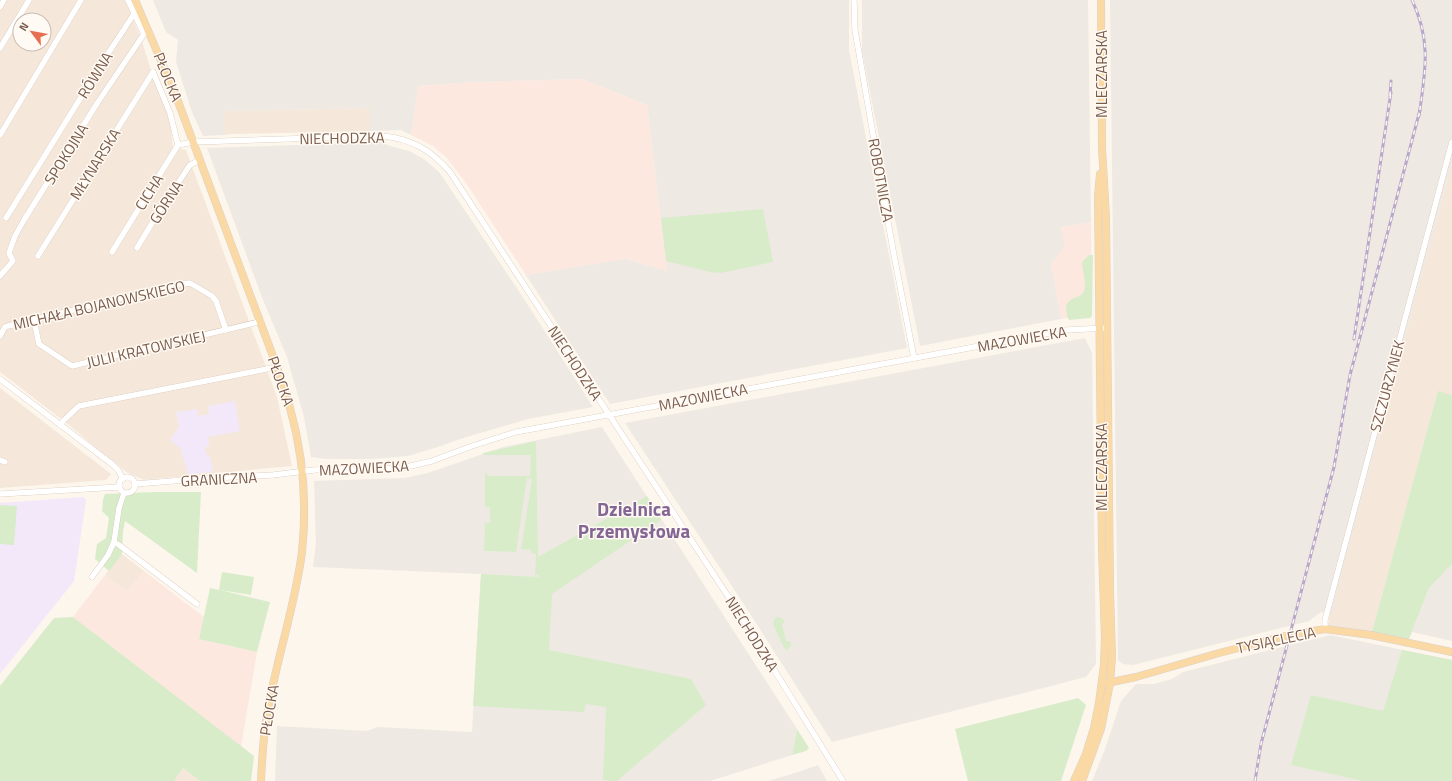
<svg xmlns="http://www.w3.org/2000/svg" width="1452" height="781" font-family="'Titillium Web',sans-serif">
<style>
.residential{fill:#f5e8da;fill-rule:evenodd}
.commercial{fill:#fde8e0}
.industrial{fill:#efe9e4}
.education{fill:#f3e8fa}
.green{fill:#d8ecc9}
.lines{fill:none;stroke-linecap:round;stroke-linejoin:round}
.minor-casing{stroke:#d1beb0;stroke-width:6}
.major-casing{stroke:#dad1cd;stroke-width:8}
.minor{stroke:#fff;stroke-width:5.5}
.major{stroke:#fbd9a5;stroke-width:7}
.rail-casing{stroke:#b9a8c9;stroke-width:3}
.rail{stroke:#fffaf3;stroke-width:1.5;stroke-dasharray:4.5;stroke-linecap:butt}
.labels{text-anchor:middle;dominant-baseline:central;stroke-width:3;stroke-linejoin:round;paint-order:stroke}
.street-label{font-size:15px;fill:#7a5c4d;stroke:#fffaf3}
.district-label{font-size:19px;font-weight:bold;fill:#846695;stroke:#fffaf3}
</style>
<rect width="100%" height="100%" fill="#fdf6ec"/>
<g class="residential">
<path d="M0 0H125L140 35 151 70 169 111 173 147 186 150 277 397 292 466 144 480 128 473 113 462 69 425 0 372ZM20 20H44V44H20Z"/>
<path d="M370 108V131L231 134 224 135V111Z"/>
<path d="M1452 163V395L1438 392 1371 635 1326 630Z"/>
<path d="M0 388 111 474 106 480 0 488Z"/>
<path d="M122 554 144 571 127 592 105 575Z"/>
<path d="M183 768 200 781H174Z"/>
</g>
<g class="commercial">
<path d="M582 79 647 105 667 271 626 259 526 275 466 183 447 158 433 146 411 135 418 86 473 82Z"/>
<path d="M1091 222 1092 314 1061 319 1051 264 1064 246 1061 227Z"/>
<path d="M144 571 204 617 199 639 257 652 241 747 73 617 105 575 127 592Z"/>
</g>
<g class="industrial">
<path d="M153 0H849V50L907 348 610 404 526 275 626 259 667 271 647 105 582 79 473 82 418 86 411 135 401 130 370 131V108L225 111 224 135 203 136 192 112 176 62 178 40 166 32Z"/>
<path d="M862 0H1088L1091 222 1061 227 1065 246 1051 264 1061 319 920 346 862 51Z"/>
<path d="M1110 0H1452V163L1331 615 1321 612 1309 621 1133 665 1123 664 1118 660Z"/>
<path d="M381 142 390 146 409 151 424 159 439 172 528 305 593 407 528 419 460 439 438 447 408 456 374 459H325L311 457 304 417 287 357 263 300 207 148Z"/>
<path d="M1085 338 1092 353 1096 664 1086 677 832 742 747 609 625 423Z"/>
<path d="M602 427 797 729 792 755 710 781H275L277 726 367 731 378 727 472 732 481 574 313 567 316 543 314 481 404 478 428 473 503 447Z"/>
<path d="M1452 564V641L1412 632 1429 588Z"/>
<path d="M1330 635 1452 660V781H1092L1104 752 1121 701 1136 684H1154L1172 679 1183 672Z"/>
<path d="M818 765 827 781H768L798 772Z"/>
</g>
<g class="education">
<path d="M235 401 240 431 208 437 209 445 205 448 206 454 210 457 213 472 188 474 181 449 170 440 179 427 176 412 197 409 198 416 209 414 208 406Z"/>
<path d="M83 497 86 500 74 581 0 674V503Z"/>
</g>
<g class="green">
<path d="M763 209 773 262 721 273 710 272 666 261 661 218Z"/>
<path d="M1089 255H1093L1092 316 1090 318 1069 320 1067 316 1066 306C1072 294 1080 300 1084 291 1087 282 1082 271 1082 262Z"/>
<path d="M1438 391 1452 395V564L1429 588 1408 642 1371 635Z"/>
<path d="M536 441 538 557 647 496 661 520 552 594 549 650 691 679 706 705 617 781 603 780 606 707 586 704 584 712 473 706 481 574 538 577V575H535L536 554 531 553V550L521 549 532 479 527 478 516 552 484 551 485 523H490V507H485V473L490 476H530L531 455H483V453Z"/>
<path d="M155 492H201L197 573 125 521 123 531 122 554 109 571 95 559 97 544 106 538 109 518 102 511 103 500 105 494Z"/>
<path d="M0 505 17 506 14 545 0 544Z"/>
<path d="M222 572 254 577 251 595 220 590 270 602 257 652 199 639 210 588 219 590Z"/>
<path d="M73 617 254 756 251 781H200L183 768 174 781H0V686L54 618Z"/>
<path d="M780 617 785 621 782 625 786 641H790L791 646 787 650 784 648 773 624 775 618Z"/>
<path d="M1402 650 1452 660V781H1363L1291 765 1311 695 1383 711Z"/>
<path d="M1078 698 1086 705 1061 781H968L955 729Z"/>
<path d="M797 729 809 748 806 751 792 755Z"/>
</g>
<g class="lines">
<defs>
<g id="minor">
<path d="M854 0 855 30 893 250 914 358"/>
<path d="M0 7 4 0"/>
<path d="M0 48 29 0"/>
<path d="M153 72 170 113 178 145"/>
<path d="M0 135 81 0"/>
<path d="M6 218 111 49 134 14"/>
<path d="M137 248 160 210 190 165 200 160"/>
<path d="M112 252 178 145 193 142 383 136C412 139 431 150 450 172L739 613 843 781"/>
<path d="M38 256 153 72"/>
<path d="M0 276 13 261 9 253 15 236 24 220 98 102 144 34 128 0"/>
<path d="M34 320 39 344 72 366 259 322"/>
<path d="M0 336 5 327 8 326 180 284 190 283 212 296 216 301 226 330"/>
<path d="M0 379 112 464 118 470 123 479"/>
<path d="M60 425 64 420 79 406 277 367"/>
<path d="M0 460 5 462"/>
<circle cx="127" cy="485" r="8"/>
<path d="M135 484 210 478 273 475 314 470 402 468 432 461 472 446 516 432 1066 330 1107 328"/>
<path d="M0 494 119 487"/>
<path d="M114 542 119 545 197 604"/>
<path d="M92 577 108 555 114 542 119 508 124 493"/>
<path d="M1325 629V620L1452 142"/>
</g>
<g id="major">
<path d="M135 0 176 96 277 367C281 381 286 394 290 408 303 454 307 504 302 552 295 607 276 660 267 715 263 737 262 759 261 781"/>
<path d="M1107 683 1136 677 1219 653 1289 635 1325 629 1371 635 1452 652"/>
<path d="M1074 781 1086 754 1094 728 1099 703 1104 665 1105 638 1102 549 1098 196 1100 174"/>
<path d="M1082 781 1101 729 1110 683 1112 657 1110 591 1106 218 1102 148 1101 0"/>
</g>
</defs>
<use href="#minor" class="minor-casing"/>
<use href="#major" class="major-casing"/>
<use href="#minor" class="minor"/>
<use href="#major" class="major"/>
<defs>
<g id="rail">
<path d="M1412 0C1432 42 1425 72 1419 116"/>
<path d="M1390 96 1391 81"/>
<path d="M1354 339 1391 92"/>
<path d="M1255 781 1261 744 1334 467 1350 375 1420 110"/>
</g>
</defs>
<use href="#rail" class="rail-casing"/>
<use href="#rail" class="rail"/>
</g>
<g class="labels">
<g class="street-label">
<text transform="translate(1101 74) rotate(-90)">MLECZARSKA</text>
<text transform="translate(95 75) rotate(-58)">RÓWNA</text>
<text transform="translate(168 77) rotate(68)">PŁOCKA</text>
<text transform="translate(342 138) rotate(-1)">NIECHODZKA</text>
<text transform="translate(66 154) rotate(-58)">SPOKOJNA</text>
<text transform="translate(95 164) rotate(-58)">MŁYNARSKA</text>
<text transform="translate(881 180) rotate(80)">ROBOTNICZA</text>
<text transform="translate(149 192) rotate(-58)">CICHA</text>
<text transform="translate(166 202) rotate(-57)">GÓRNA</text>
<text transform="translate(99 305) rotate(-13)">MICHAŁA BOJANOWSKIEGO</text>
<text transform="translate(1022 339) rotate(-10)">MAZOWIECKA</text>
<text transform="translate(146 349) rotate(-13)">JULII KRATOWSKIEJ</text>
<text transform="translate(575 363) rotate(57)">NIECHODZKA</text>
<text transform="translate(281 381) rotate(71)">PŁOCKA</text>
<text transform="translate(1387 386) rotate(-75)">SZCZURZYNEK</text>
<text transform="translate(703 397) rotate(-11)">MAZOWIECKA</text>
<text transform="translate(1101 467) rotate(-90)">MLECZARSKA</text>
<text transform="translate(364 468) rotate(-3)">MAZOWIECKA</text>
<text transform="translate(219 479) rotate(-3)">GRANICZNA</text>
<text transform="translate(752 634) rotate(58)">NIECHODZKA</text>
<text transform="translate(1276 640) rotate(-12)">TYSIĄCLECIA</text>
<text transform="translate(269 710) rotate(-80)">PŁOCKA</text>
</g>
<g class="district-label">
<text x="634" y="508">Dzielnica<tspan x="634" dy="22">Przemysłowa</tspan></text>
</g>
</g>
<g transform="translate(32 32) rotate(302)"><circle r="19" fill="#fffaf3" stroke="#cabbb1"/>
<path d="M0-3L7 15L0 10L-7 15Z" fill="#e76f51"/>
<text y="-6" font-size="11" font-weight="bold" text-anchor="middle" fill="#7a5c4d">N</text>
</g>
</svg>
